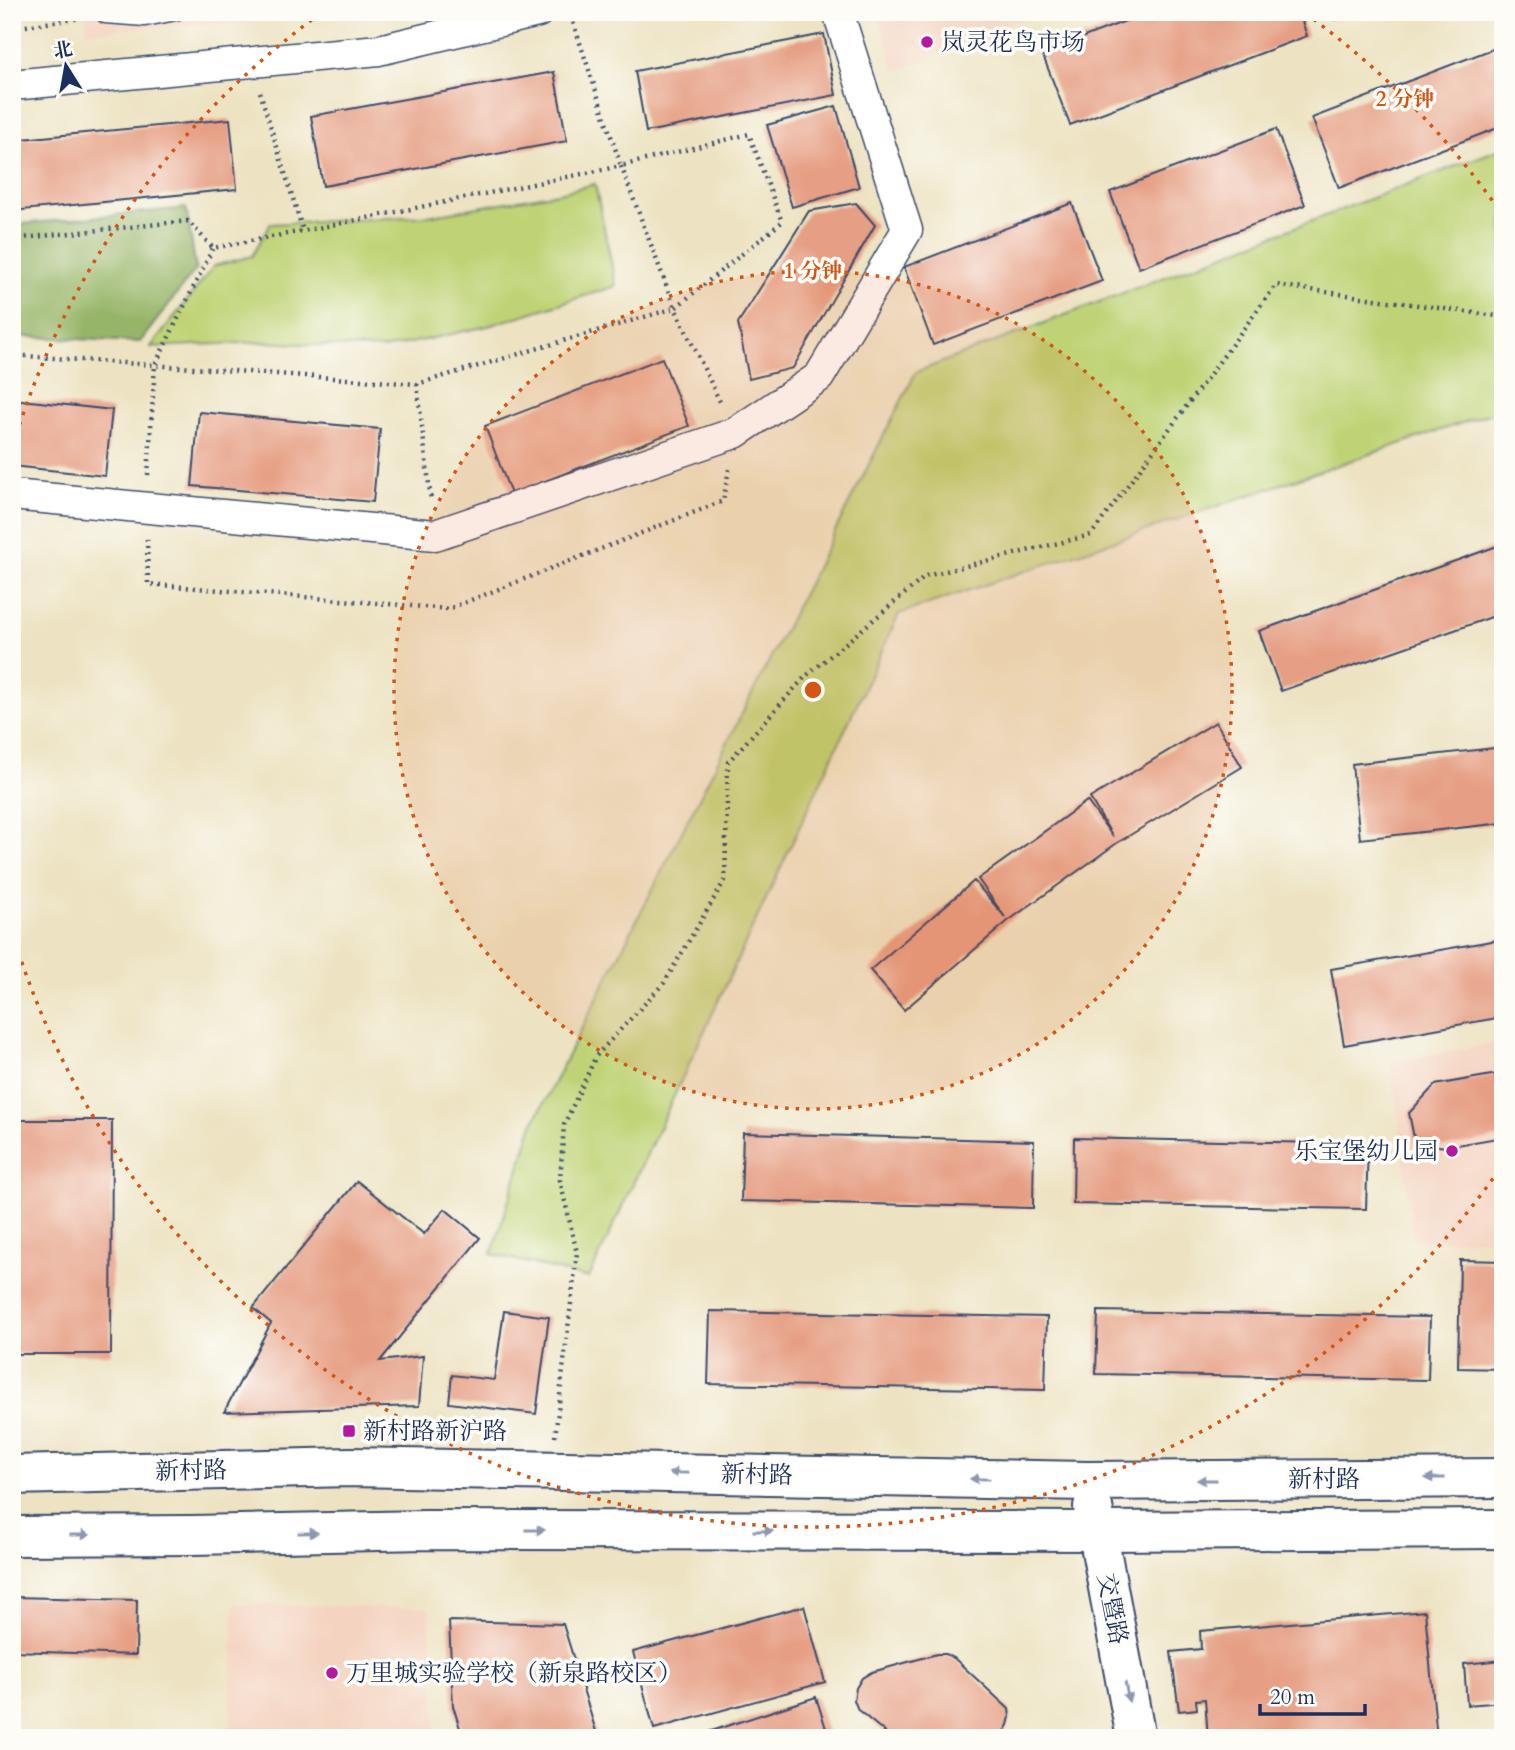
<svg xmlns="http://www.w3.org/2000/svg" width="1515" height="1750" font-family="Cardo,'Noto Serif SC',serif">
<style>
.built{fill:#f4d3c0}
.green{fill:#bfd376;stroke:#6d816a;stroke-width:2}
.forest{fill:#97b567;stroke:#597262;stroke-width:2}
.building{fill:#e69f84}
.lines{fill:none;stroke-linecap:round;stroke-linejoin:round}
.lane-casing{stroke:#3a4a6d;stroke-width:19}
.street-casing{stroke:#3a4a6d;stroke-width:33}
.secondary-casing{stroke:#3a4a6d;stroke-width:42}
.path{stroke:#3a4a6d;stroke-width:4.5;stroke-dasharray:2 5;stroke-linecap:butt}
.lane{stroke:#fff;stroke-width:16}
.street{stroke:#fff;stroke-width:30}
.secondary{stroke:#fff;stroke-width:38}
.oneway{fill:#8d97ae}
.ring{fill:none;stroke:#d45514;stroke-width:3.5;stroke-dasharray:3.5 7}
.poi-dot{fill:#b5179e;stroke:#fdfcf7;stroke-width:2.5}
.labels{text-anchor:middle;dominant-baseline:central;stroke-width:7;stroke-linejoin:round;paint-order:stroke}
.poi-label{font-size:24px;fill:#1b2f5e;stroke:#fdfcf7;text-anchor:start}
.street-label{font-size:24px;fill:#1b2f5e;stroke:#fdfcf7}
.centre{fill:#d45514;stroke:#fdfcf7;stroke-width:3.5}
.ring-label{font-size:21px;text-anchor:middle;font-weight:bold;fill:#d45514;stroke:#fdfcf7;stroke-width:7;stroke-linejoin:round;paint-order:stroke}
</style>
<rect width="100%" height="100%" fill="#fdfcf7"/>
<filter id="ink" filterUnits="userSpaceOnUse"><feTurbulence type="fractalNoise" baseFrequency=".0143" numOctaves="2"/><feDisplacementMap in="SourceGraphic" scale="14" xChannelSelector="R" yChannelSelector="G"/><feConvolveMatrix kernelMatrix="1 2 1 2 8 2 1 2 1" color-interpolation-filters="sRGB"/></filter>
<filter id="wash" filterUnits="userSpaceOnUse"><feTurbulence type="fractalNoise" baseFrequency=".00686" numOctaves="4" result="noise"/><feDisplacementMap in="SourceGraphic" scale="28" xChannelSelector="R" yChannelSelector="G"/><feGaussianBlur stdDeviation="1.57" result="paint"/><feColorMatrix in="noise" values="0 0 0 0 0 0 0 0 0 0 0 0 0 0 0 0 0 1.4 0 .05"/><feComposite in="paint" operator="in"/></filter>
<g filter="url(#wash)">
<rect width="100%" height="100%" fill="#ede3c2"/>
<g class="built">
<path d="M87 12H377L86 32Z"/>
<path d="M878 12H1039L895 72Z"/>
<path d="M1503 1041V1239L1414 1241 1391 1062Z"/>
<path d="M234 1604 430 1608 436 1738H230Z"/>
</g>
<g class="green">
<path d="M1503 148V409L899 614 589 1278 492 1254 533 1124 916 372Z"/>
<path d="M595 184 616 286 488 326 383 349 265 342 151 347 214 266 252 256 270 224 428 216 563 192Z"/>
<path d="M12 537 20 538 12 588Z"/>
</g>
<path class="forest" d="M186 208 196 269 140 342 12 336V225Z"/>
<g id="blocks">
<g class="building">
<path d="M1149 12H1299L1307 36 1070 125 1042 53Z"/>
<path d="M1333 12H1355L1335 20Z"/>
<path d="M824 34 836 95 646 132 635 71Z"/>
<path d="M1503 45V126L1339 188 1312 118Z"/>
<path d="M554 72 567 141 323 186 311 116Z"/>
<path d="M836 106 859 187 792 207 767 125Z"/>
<path d="M230 119 237 189 12 211V140Z"/>
<path d="M1276 129 1305 205 1139 268 1110 192Z"/>
<path d="M856 203 875 225 793 368 749 379 738 323 809 211Z"/>
<path d="M1072 203 1102 281 933 345 904 267Z"/>
<path d="M662 358 689 426 511 494 485 426Z"/>
<path d="M12 399 112 410 105 476 12 466Z"/>
<path d="M199 412 380 429 373 502 192 486Z"/>
<path d="M1503 544V613L1281 691 1259 631Z"/>
<path d="M1216 722 1242 767 1117 843 1008 921 904 1010 870 970 974 881 1005 917 978 879 1087 801 1113 837 1090 798Z"/>
<path d="M1503 747V823L1360 839 1352 764Z"/>
<path d="M1503 939V1017L1344 1045 1331 969Z"/>
<path d="M1503 1073V1137L1446 1147 1415 1143 1409 1113 1435 1085Z"/>
<path d="M12 1120H112L111 1354H12Z"/>
<path d="M743 1133 1034 1141 1033 1208 741 1201Z"/>
<path d="M1074 1138 1368 1144 1366 1209 1073 1204Z"/>
<path d="M357 1181 424 1234 445 1209 480 1238 380 1361 423 1356 419 1406 224 1412 271 1323 253 1308Z"/>
<path d="M1460 1260 1503 1261V1369L1458 1368Z"/>
<path d="M504 1311 549 1317 536 1414 449 1403 452 1375 494 1380Z"/>
<path d="M710 1311 1047 1317 1045 1390 708 1384Z"/>
<path d="M1098 1311 1430 1317 1428 1380 1096 1374Z"/>
<path d="M12 1597 137 1600 136 1655 12 1651Z"/>
<path d="M804 1606 825 1682 654 1729 633 1652Z"/>
<path d="M1425 1611 1437 1738H1208L1205 1699 1196 1700 1197 1709 1179 1711 1171 1652 1201 1649 1200 1631Z"/>
<path d="M449 1621 563 1624 598 1738H463L453 1706Z"/>
<path d="M937 1654H946L954 1658 1009 1709 1010 1717 1008 1725 1000 1738H892L858 1710 854 1700 856 1688 862 1678 872 1672Z"/>
<path d="M1503 1660V1702L1467 1705 1464 1664Z"/>
<path d="M816 1697 829 1738H693V1737Z"/>
</g>
</g>
</g>
<g filter="url(#ink)">
<use href="#blocks" fill-opacity="0" stroke="#3a4a6d" stroke-width="2"/>
<g class="lines">
<defs>
<path id="lane" d="M106 12 105 15 145 18 176 12"/>
<g id="street">
<path d="M12 85 379 50 538 12"/>
<path d="M12 495 435 535 735 433 819 377 907 230 838 12"/>
</g>
<g id="secondary">
<path d="M12 1475 351 1467 1088 1481 1503 1478"/>
<path d="M1093 1507 1136 1738"/>
<path d="M12 1536 192 1535 425 1530 1097 1531 1503 1529"/>
</g>
</defs>
<use href="#lane" class="lane-casing"/>
<use href="#street" class="street-casing"/>
<use href="#secondary" class="secondary-casing"/>
<g class="path">
<path d="M571 16 621 166 749 134 782 222 675 308 721 404"/>
<path d="M12 28 81 18"/>
<path d="M260 92 303 231"/>
<path d="M12 239 188 221 213 248 303 231 621 166 675 308 417 384 12 355"/>
<path d="M417 384 431 501"/>
<path d="M148 475 155 365 213 248"/>
<path d="M147 539 148 584 448 609 723 501 729 469"/>
<path d="M555 1437 577 1253 560 1180 564 1125 596 1056 664 983 725 880 728 762 805 677 926 576 1091 535 1276 285 1503 317"/>
</g>
<use href="#lane" class="lane"/>
<use href="#street" class="street"/>
<use href="#secondary" class="secondary"/>
</g>
<defs><path id="oneway-solid" d="M-6-.8H1V-3.2L6.5 0L1 3.2V.8H-6Z" transform="scale(1.75)"/></defs>
<g class="oneway">
<use href="#oneway-solid" transform="translate(679 1473) rotate(-179)"/>
<use href="#oneway-solid" transform="translate(1435 1478) rotate(180)"/>
<use href="#oneway-solid" transform="translate(980 1479) rotate(-179)"/>
<use href="#oneway-solid" transform="translate(1207 1480) rotate(180)"/>
<use href="#oneway-solid" transform="translate(535 1530)"/>
<use href="#oneway-solid" transform="translate(763 1531)"/>
<use href="#oneway-solid" transform="translate(308 1533) rotate(-1)"/>
<use href="#oneway-solid" transform="translate(80 1535)"/>
<use href="#oneway-solid" transform="translate(1127 1692) rotate(79)"/>
</g>
</g>
<circle cx="813" cy="690" r="419" fill="#d45514" fill-opacity=".12"/>
<g class="ring">
<circle cx="813" cy="690" r="419"/>
<path d="M1499 1170A837 837 0 0 1 13 935M13 445A837 837 0 0 1 321 13M1305 13A837 837 0 0 1 1499 210"/>
</g>
<g class="poi-dot">
<circle cx="927" cy="42" r="7"/>
<circle cx="1452" cy="1151" r="7"/>
<rect x="342" y="1424" width="14" height="14" rx="3.5"/>
<circle cx="332" cy="1673" r="7"/>
</g>
<g class="labels">
<g class="poi-label">
<text x="941" y="42">岚灵花鸟市场</text>
<text x="1438" y="1151" text-anchor="end">乐宝堡幼儿园</text>
<text x="363" y="1431">新村路新沪路</text>
<text x="346" y="1673">万里城实验学校（新泉路校区）</text>
</g>
<g class="street-label">
<text transform="translate(191 1471) rotate(-1)">新村路</text>
<text transform="translate(757 1475) rotate(1)">新村路</text>
<text x="1324" y="1479">新村路</text>
<text transform="translate(1112 1609) rotate(79)">交暨路</text>
</g>
</g>
<circle cx="813" cy="690" r="10" class="centre"/>
<g class="ring-label">
<text x="1405" y="106">2 分钟</text>
<text x="813" y="278">1 分钟</text>
</g>
<rect width="1515" height="1750" fill="none" stroke="#fdfcf7" stroke-width="42"/>
<g transform="translate(66 66) rotate(349)" stroke="#fdfcf7" stroke-width="5" paint-order="stroke">
<path d="M0-5L12 26L0 18L-12 26Z" fill="#1b2f5e"/>
<text y="-10" font-size="19" font-weight="bold" text-anchor="middle" fill="#1b2f5e">北</text>
</g>
<path d="M1260 1704v10h105v-10" fill="none" stroke="#1b2f5e" stroke-width="3.5"/>
<text x="1270" y="1704" font-size="21" fill="#1b2f5e" stroke="#fdfcf7" stroke-width="5" paint-order="stroke">20 m</text>
</svg>
